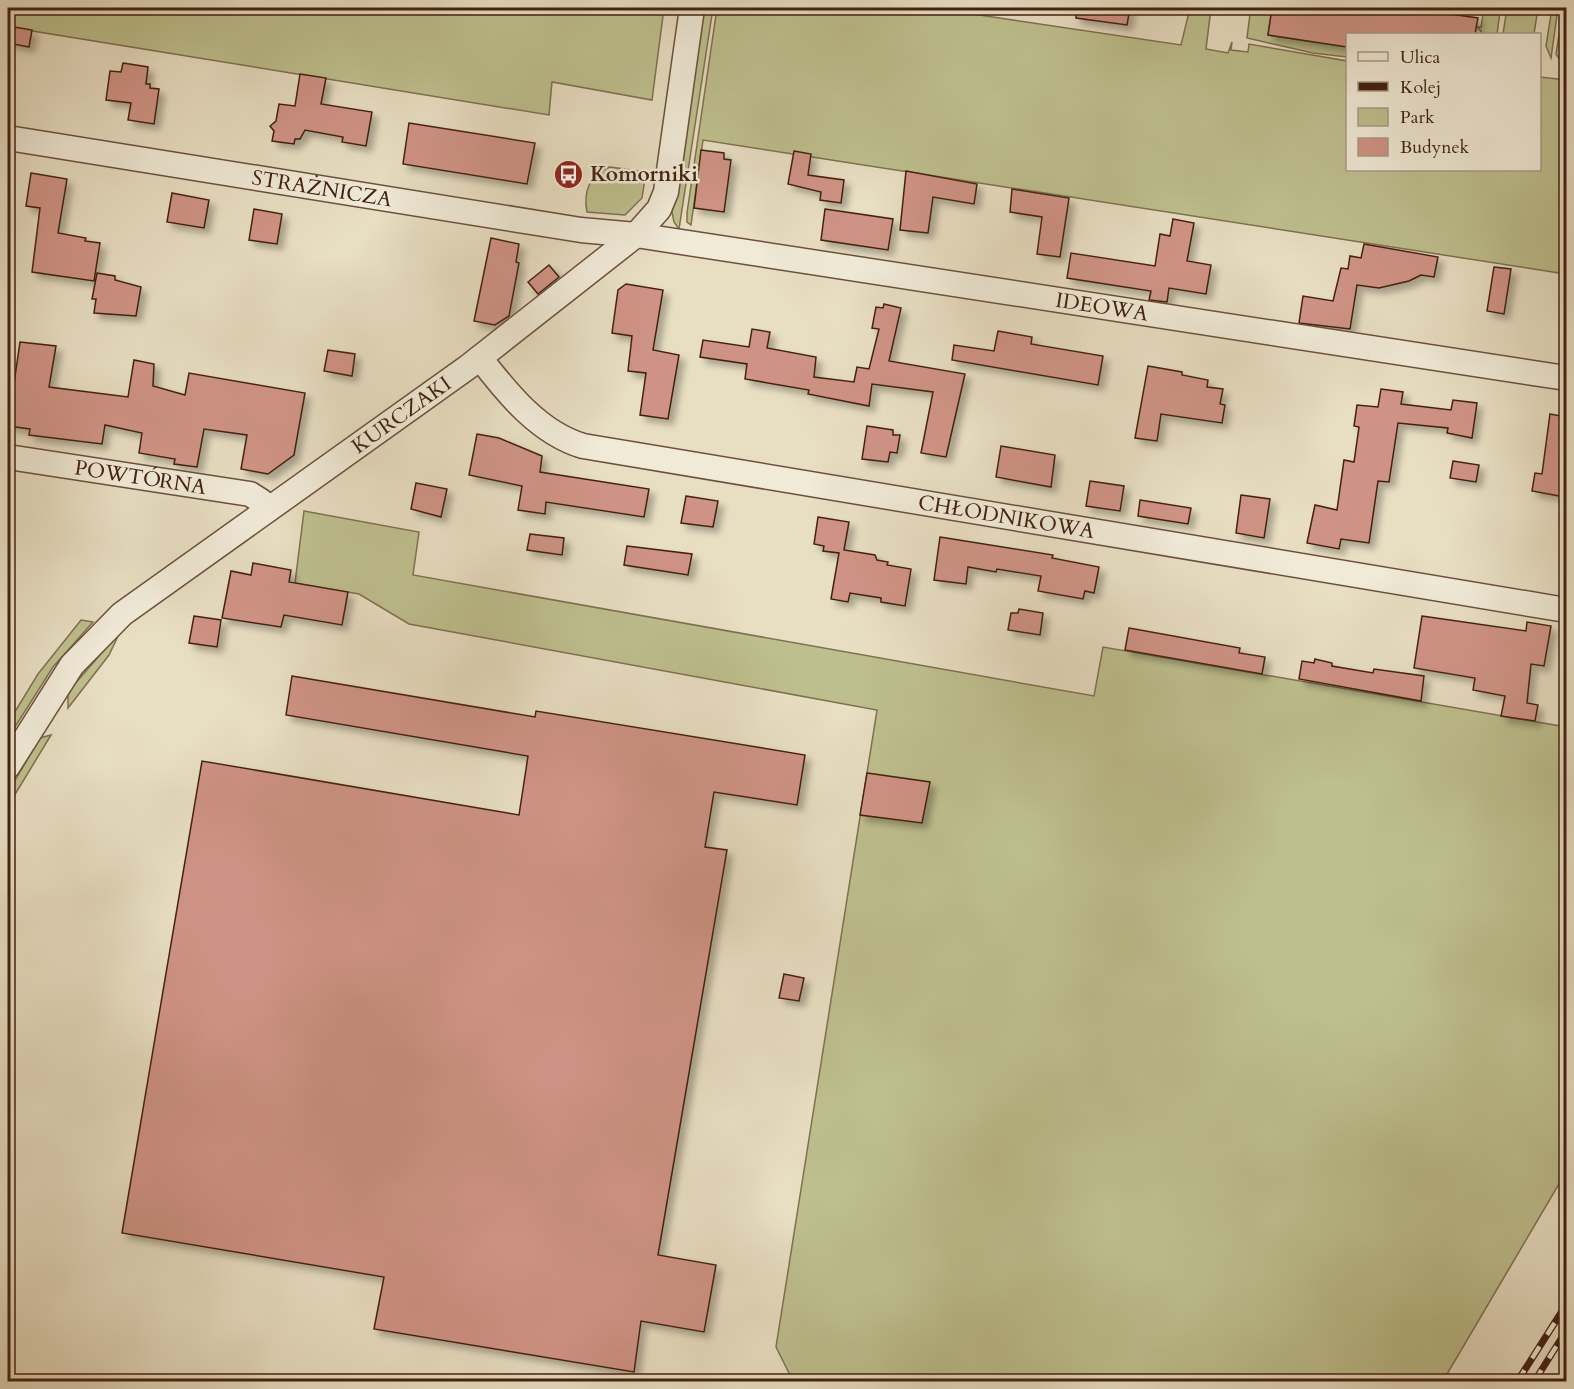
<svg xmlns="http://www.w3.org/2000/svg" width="1574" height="1389" font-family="Cardo,serif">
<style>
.green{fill:#bebf8e;stroke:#807050;stroke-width:1.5}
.building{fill:#cf9385;stroke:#432111;stroke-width:1.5;filter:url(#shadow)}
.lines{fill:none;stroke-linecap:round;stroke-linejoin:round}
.minor-casing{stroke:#6c503d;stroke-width:27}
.minor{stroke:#f0ead7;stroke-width:24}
.rail-casing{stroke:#432111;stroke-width:7}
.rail{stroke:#f0ead7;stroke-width:4.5;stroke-dasharray:14;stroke-linecap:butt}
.labels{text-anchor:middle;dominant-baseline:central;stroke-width:5;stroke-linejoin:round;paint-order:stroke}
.poi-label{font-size:21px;font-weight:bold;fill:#432111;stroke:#f0ead7;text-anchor:start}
.street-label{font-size:21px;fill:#432111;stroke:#f0ead7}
</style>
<defs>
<filter id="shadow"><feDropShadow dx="5.5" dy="5.5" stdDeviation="3" flood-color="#0004"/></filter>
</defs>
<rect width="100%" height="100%" fill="#e8dec2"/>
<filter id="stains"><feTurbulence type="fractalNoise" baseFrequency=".00333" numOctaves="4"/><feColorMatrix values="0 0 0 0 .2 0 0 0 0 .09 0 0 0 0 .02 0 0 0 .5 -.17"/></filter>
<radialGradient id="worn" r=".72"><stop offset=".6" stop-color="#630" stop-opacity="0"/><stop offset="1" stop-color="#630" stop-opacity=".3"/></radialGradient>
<g class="green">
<path d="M8 8H664L652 100 552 82 549 115 8 27Z"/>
<path d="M703 8H713L679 229 674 222 672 212Z"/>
<path d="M717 8H932L1181 45 1190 8H1211L1206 49 1228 53 1232 42 1231 50 1248 52 1249 44 1347 61 1348 170H1540V77L1566 80 1561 102 1566 104V274L703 140 691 225 687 222V213Z"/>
<path d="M1237 8H1272L1268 35 1347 47V57L1313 53 1247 38 1250 14 1235 11Z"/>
<path d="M1453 8 1500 12 1497 34H1481V31L1477 27H1481L1483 15 1452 11Z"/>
<path d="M1507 8H1538L1534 34H1503Z"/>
<path d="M1552 8H1558L1551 58 1546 46Z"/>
<path d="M1563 8H1566L1564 32H1566V48L1561 47 1560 60 1556 54Z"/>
<path d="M610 167 646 172 642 198 625 215 587 212C583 193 590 172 610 167Z"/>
<path d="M304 511 419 532 413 575 1094 696 1103 647 1566 727V1172L1443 1381H793L776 1347 877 710 409 624 359 594 295 583Z"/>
<path d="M81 620 93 622 53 667 8 738V723L38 674Z"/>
<path d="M120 632 109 655 68 708V695L73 686Z"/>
<path d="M51 735 8 806V792L40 738Z"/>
</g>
<g class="building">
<path d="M1076 8H1130L1127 25 1076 18Z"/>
<path d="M1272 8H1408L1478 18 1475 34H1347V47L1268 35Z"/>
<path d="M8 26 32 30 29 47 8 43Z"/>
<path d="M123 63 148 67 146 84H150V88L159 89 154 124 128 120 131 103 106 100 110 71 121 72Z"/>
<path d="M300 74 326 78 321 104 372 112 366 146 342 142 343 137 305 130 300 139H295L294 144 272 141 274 131 270 126 276 121 279 104 295 106Z"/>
<path d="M409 123 535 143 527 184 403 164Z"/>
<path d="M701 150 724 153V159L731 160 724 212 694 208Z"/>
<path d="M794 151 811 154 808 175 844 180 841 203 820 200 821 192 788 184Z"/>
<path d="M906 171 977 184 974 204 933 197 928 233 900 230Z"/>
<path d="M31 173 67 179 58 233 86 238 85 241 100 243 94 281 32 272 40 208 26 206Z"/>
<path d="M1012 189 1069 198 1060 257 1037 254 1042 217 1010 212Z"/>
<path d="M172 193 209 200 204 228 167 222Z"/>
<path d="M254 209 282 214 277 244 249 240Z"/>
<path d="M825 209 893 219 888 250 821 240Z"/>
<path d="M1173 219 1194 223 1187 261 1211 265 1206 294 1169 288 1167 302 1149 300 1151 291 1067 278 1071 253 1155 266 1160 234 1170 236Z"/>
<path d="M491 238 519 244 516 262 519 263 509 316 495 325 474 321Z"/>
<path d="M1364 244 1438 257 1434 277 1421 275 1409 281 1379 288 1357 285 1350 329 1299 323 1303 296 1333 301 1341 268 1348 269 1350 256 1361 258Z"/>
<path d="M549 265 559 277 538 294 528 282Z"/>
<path d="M1494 267 1511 269 1504 314 1487 311Z"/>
<path d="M97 273 115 276V280L141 287 136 316 94 313 96 299H92Z"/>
<path d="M626 284 663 290 653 350 679 355 668 419 640 415 646 373 628 371 632 336 612 333 618 290Z"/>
<path d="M884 304 901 308 889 361 965 374 946 457 921 453 933 392 872 384 869 406 808 394 809 390 745 379 747 364 700 357 703 340 749 347 752 329 770 332 767 348 816 357 814 377 854 382 857 367 869 369 879 329 872 328 876 307 883 308Z"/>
<path d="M998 331 1032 337 1031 344 1103 356 1098 385 952 360 954 345 994 351Z"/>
<path d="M20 342 56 346 49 387 128 397 134 360 154 364 153 386 185 395 189 373 305 393 294 455 268 474 241 469 247 435 204 429 197 467 174 464 175 459 139 453 142 433 105 425 102 444 29 435 30 429 8 426V396L12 397Z"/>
<path d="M328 350 355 354 352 376 324 371Z"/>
<path d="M1148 366 1182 372V375L1208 380 1207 387 1223 389 1220 404 1225 405 1222 423 1161 414 1157 441 1135 438Z"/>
<path d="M1381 389 1403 392 1401 404 1451 410 1453 400 1477 403 1472 438 1447 433 1448 428 1398 423 1389 482 1378 481 1369 543 1341 539 1339 549 1307 543 1315 505 1337 510 1344 460 1354 462 1359 427 1354 426 1357 405 1378 407Z"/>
<path d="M1550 414 1566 417 1565 497 1532 491 1535 473 1542 474Z"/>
<path d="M867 426 893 430V435H900L897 453 890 452 888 462 862 459Z"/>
<path d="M477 434 499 438 542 456 540 472 649 489 644 517 546 502 545 514 518 510 522 486 469 475Z"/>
<path d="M1001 446 1055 455 1051 487 996 477Z"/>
<path d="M1453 461 1479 465 1476 482 1450 478Z"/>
<path d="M1090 481 1124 486 1120 511 1086 506Z"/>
<path d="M416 483 447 489 441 517 411 509Z"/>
<path d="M1241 495 1270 499 1264 538 1236 533Z"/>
<path d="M686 496 718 501 713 527 681 523Z"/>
<path d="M1140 500 1191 508 1188 524 1138 516Z"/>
<path d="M818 517 849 522 844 550 875 555 877 560 888 562 887 565 911 569 905 606 881 602V598L850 593 848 602 831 599 839 553 823 551 824 546 814 544Z"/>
<path d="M530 534 564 538 562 555 527 550Z"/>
<path d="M940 537 1053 555 1052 558 1099 567 1094 593 1085 591 1083 599 1038 591 1041 576 997 569 996 572 968 567 966 584 934 580Z"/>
<path d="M627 546 692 554 688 575 624 565Z"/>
<path d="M253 563 291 570 289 582 348 592 342 625 284 615 281 627 222 618 231 571 251 575Z"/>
<path d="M1019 609 1043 613 1040 635 1008 630 1011 613H1018Z"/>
<path d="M194 616 221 620 217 647 189 643Z"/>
<path d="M1422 616 1526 631 1527 622 1551 626 1544 666 1531 664 1527 703 1538 705 1535 721 1501 716 1505 696 1473 690 1475 678 1414 668Z"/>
<path d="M1129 628 1240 648 1239 653 1265 657 1262 674 1125 650Z"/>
<path d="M1315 659 1332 663V666L1373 673 1374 669 1424 676 1421 701 1299 679 1302 661 1314 663Z"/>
<path d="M292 676 535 717 536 711 805 755 797 805 714 792 705 847 727 850 658 1255 716 1265 704 1332 641 1321 634 1372 374 1329 384 1277 122 1233 202 761 519 815 528 756 286 715Z"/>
<path d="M867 773 930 782 922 823 860 815Z"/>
<path d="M784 974 804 978 799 1001 779 998Z"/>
</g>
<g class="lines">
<defs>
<g id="minor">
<path id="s1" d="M8 138 581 230 636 235 1566 378"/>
<path id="s2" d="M480 358C507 393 539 433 583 446L1566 610"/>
<path id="s3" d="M8 457 250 494 261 501 268 509"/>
<path id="s4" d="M8 766 72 665 122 614 468 367 636 235 659 209 666 192 692 8"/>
</g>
</defs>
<use href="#minor" class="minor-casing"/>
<use href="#minor" class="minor"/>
<defs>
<g id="rail">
<path d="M1517 1382 1566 1305"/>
<path d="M1534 1382 1566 1331"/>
</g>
</defs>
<use href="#rail" class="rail-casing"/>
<use href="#rail" class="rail"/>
</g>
<defs>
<symbol id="bus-disc" viewBox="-11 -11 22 22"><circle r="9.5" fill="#8f2418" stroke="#f0ead7"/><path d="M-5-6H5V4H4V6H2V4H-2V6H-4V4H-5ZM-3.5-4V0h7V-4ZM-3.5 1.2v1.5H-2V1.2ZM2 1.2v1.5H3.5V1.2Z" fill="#fff"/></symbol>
</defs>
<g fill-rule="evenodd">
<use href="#bus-disc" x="552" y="158" width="33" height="33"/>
</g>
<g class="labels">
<g class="poi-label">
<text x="590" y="174">Komorniki</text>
</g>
<g class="street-label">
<text stroke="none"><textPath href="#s1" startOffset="318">STRAŻNICZA</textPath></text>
<text stroke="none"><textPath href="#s1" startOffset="1107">IDEOWA</textPath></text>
<text stroke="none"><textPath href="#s4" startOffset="534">KURCZAKI</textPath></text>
<text stroke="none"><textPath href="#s3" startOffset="134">POWTÓRNA</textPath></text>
<text stroke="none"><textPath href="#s2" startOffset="567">CHŁODNIKOWA</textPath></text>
</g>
</g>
<rect width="1574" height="1389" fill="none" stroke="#e8dec2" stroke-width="30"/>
<rect x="9" y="9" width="1556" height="1371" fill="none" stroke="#432111" stroke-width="3"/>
<rect x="15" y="15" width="1544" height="1359" fill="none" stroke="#432111" stroke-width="1.5"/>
<rect x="1346" y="33" width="195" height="138" fill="#f0ead7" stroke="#ab9a88" stroke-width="1.5"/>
<rect x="1358" y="52" width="30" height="9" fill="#f0ead7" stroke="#ab9a88" stroke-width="1.5"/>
<text x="1400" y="63" font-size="18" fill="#432111">Ulica</text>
<rect x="1358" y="82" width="30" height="9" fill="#432111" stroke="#ab9a88" stroke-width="1.5"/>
<text x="1400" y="93" font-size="18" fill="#432111">Kolej</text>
<rect x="1358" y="108" width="30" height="18" fill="#bebf8e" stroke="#ab9a88" stroke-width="1.5"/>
<text x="1400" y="123" font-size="18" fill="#432111">Park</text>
<rect x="1358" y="138" width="30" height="18" fill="#cf9385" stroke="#ab9a88" stroke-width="1.5"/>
<text x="1400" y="153" font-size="18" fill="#432111">Budynek</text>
<rect width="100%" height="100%" filter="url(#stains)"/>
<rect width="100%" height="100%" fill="url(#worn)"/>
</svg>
